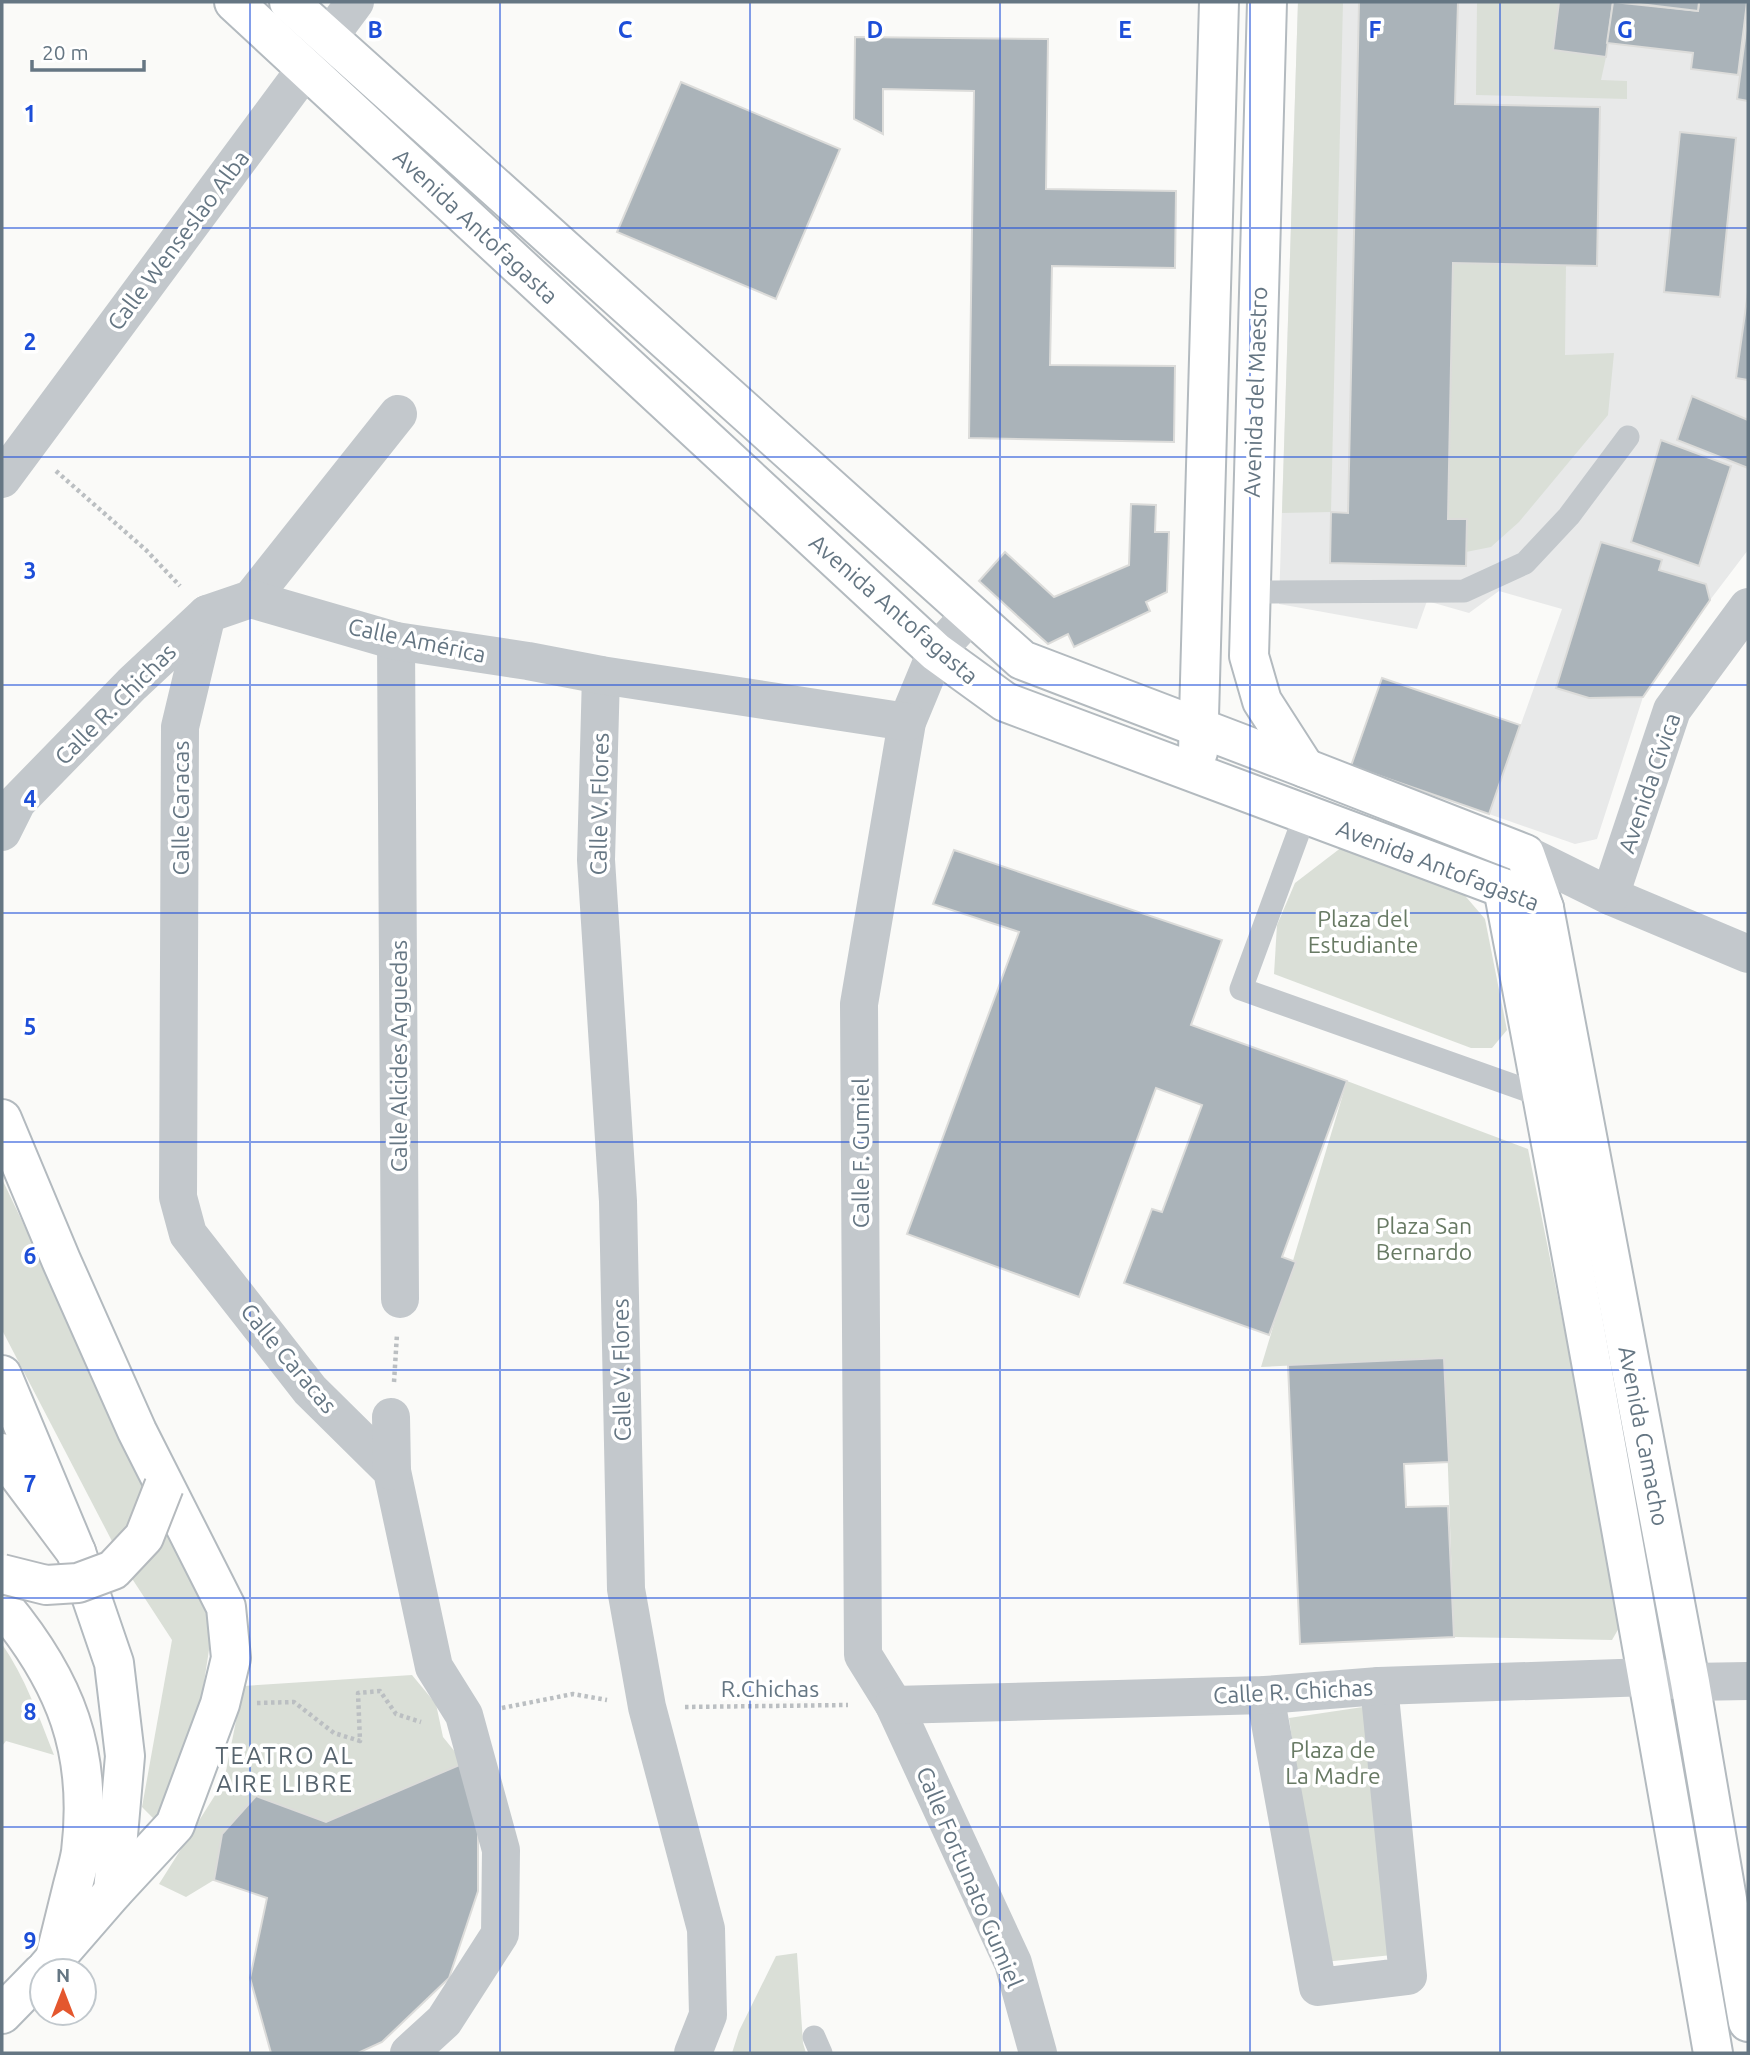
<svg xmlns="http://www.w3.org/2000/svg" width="1750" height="2055" font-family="Ubuntu,sans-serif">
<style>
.built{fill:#e8e9e9}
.green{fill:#dadfd7}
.building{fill:#aab3b9;stroke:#dcdcda;stroke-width:2}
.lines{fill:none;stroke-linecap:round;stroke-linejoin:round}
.secondary-casing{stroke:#b3babf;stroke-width:42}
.primary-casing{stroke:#b5babe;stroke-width:42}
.path{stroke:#bbbfc2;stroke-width:4.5;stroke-dasharray:3.5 3.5;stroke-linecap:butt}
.lane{stroke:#c3c8cc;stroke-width:23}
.street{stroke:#c3c8cc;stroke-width:38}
.secondary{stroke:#fff;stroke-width:38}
.primary{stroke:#fff;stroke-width:38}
.primary-bridge-casing{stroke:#b5babe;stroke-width:42;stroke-linecap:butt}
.primary-bridge{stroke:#fff;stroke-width:38}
.grid{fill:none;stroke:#1d4ed8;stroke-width:2;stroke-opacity:0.55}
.labels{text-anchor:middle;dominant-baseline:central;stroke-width:7;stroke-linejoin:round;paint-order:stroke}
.street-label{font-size:23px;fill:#657683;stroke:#fff}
.park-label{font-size:23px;fill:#687a64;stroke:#fff}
.neighbourhood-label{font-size:24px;letter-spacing:2px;fill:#57646e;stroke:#fff}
.grid-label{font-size:23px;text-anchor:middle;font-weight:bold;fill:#1d4ed8;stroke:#fff;stroke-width:7;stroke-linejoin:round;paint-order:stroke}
</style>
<rect width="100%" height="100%" fill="#fafaf8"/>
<path class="built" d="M1298 2H1748V550L1710 600 1643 697 1597 839 1575 844 1489 814 1562 609 1499 591 1469 613 1427 601 1417 629 1279 604Z"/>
<g class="green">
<path d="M1298 2H1343L1331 512 1282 513Z"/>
<path d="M1477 2H1559L1553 50 1606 57 1601 80 1627 81V99L1476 95Z"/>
<path d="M1453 263 1566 265 1565 355 1614 353 1608 415 1519 522 1491 547 1466 552 1467 519H1448Z"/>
<path d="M1342 847 1461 891 1485 919 1507 1030 1492 1048H1471L1274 974 1277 925 1295 883Z"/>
<path d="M1347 1081 1528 1149 1623 1621 1612 1640 1454 1637 1444 1358 1261 1367Z"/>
<path d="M2 1179 148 1485 133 1519 114 1545 2 1330Z"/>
<path d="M166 1522 211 1605V1637L200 1708 174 1782 156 1821 142 1807 172 1640 131 1577 152 1557Z"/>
<path d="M2 1644C25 1677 39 1717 54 1755L6 1741 2 1746Z"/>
<path d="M412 1675 436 1704 443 1737 464 1763 326 1822 256 1796 222 1834 214 1880 186 1897 159 1884 224 1781 243 1686Z"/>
<path d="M1363 1707 1392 1955 1324 1962 1289 1718Z"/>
<path d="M797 1953 803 2043 806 2053H732L739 2031 776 1956Z"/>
</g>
<g class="building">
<path d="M1359 2H1458L1455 104 1600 107 1597 266 1453 263 1448 519H1467L1466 566 1330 563 1331 512 1348 513Z"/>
<path d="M1559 2H1613L1606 57 1553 50Z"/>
<path d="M1613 2 1698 11 1699 2H1747L1738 75 1691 69 1693 53 1607 43Z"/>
<path d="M1623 2H1699L1698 11Z"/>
<path d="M1748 15V101L1737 99Z"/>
<path d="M855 37 1048 39 1046 189 1176 191 1175 268 1052 266 1050 365 1175 366 1174 442 969 438 974 91 883 89V134L854 119Z"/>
<path d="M681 82 840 149 776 299 617 232Z"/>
<path d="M1680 132 1736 138 1720 297 1664 292Z"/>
<path d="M1748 292V380L1736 378Z"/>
<path d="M1692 396 1748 420V468L1677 440Z"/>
<path d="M1661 440 1731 466 1699 566 1631 542Z"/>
<path d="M1131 504 1156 505 1155 532H1169L1167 592 1146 602 1150 611 1074 647 1068 634 1048 644 979 581 1005 552 1054 597 1129 565Z"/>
<path d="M1601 542 1662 560 1659 570 1706 584 1710 600 1643 697 1589 698 1556 688Z"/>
<path d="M1382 678 1520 725 1489 814 1351 766Z"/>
<path d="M954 850 1222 940 1191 1025 1347 1081 1282 1257 1296 1262 1269 1335 1124 1283 1152 1209 1162 1212 1202 1105 1156 1088 1079 1297 907 1234 1019 932 933 904Z"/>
<path d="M1444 1358 1449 1462 1404 1464 1406 1507 1448 1506 1454 1637 1300 1644 1288 1365Z"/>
<path d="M464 1763 478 1830V1891L449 1978 382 2042 358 2053H271L250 1978 267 1898 214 1880 222 1834 256 1796 326 1822Z"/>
</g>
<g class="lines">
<defs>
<g id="secondary">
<path d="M234 2 936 652 1005 702 1503 888 1544 908"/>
<path d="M289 2 1022 660 1305 768 1525 854 1544 908 1690 1682 1748 2022"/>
<path d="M1267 2 1249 656 1262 701 1305 768"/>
<path d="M1198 752 1219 2"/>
<path d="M1503 888C1577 1276 1646 1664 1713 2053"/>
<path d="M2 1119 61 1260 137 1431 226 1607 231 1658 220 1704 175 1825 113 1892 47 1968"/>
<path d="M2 1375 76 1552 114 1663 125 1756 113 1892"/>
<path d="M2 2014 42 1973"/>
</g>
<g id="primary">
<path d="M2 1453 76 1552"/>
<path d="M2 1605C66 1682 93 1752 81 1852 79 1864 75 1877 72 1889 66 1913 60 1937 54 1962"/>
</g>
</defs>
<use href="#secondary" class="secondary-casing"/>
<use href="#primary" class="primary-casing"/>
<g class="path">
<path d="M56 471 146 550 180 586"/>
<path d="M394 1382 397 1334"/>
<path d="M257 1703 294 1702 334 1733 360 1741 358 1693 380 1691 396 1714 421 1722"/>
<path d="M685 1707 848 1705"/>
<path d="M502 1708 573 1694 607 1700"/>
</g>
<g class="lane">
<path d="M1249 592 1464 591 1525 563 1569 516 1628 437"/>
<path d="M1305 815 1241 989 1543 1096"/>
<path d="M814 2037 821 2053"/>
</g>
<g class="street">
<path d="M2 479 355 2"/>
<path d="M251 599 398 414"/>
<path d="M207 614 180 727 178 1197 188 1234 310 1390 392 1471 434 1667 464 1715 501 1850 500 1934 444 2021 409 2053"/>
<path d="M970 615 936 652 907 722 859 1004 863 1655 894 1705 1013 1963 1038 2053"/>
<path d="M396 641 400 1299"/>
<path d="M601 675 596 860 618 1201 626 1589 647 1707 706 1929 708 2015 693 2053"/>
<path d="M2 832 17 802 132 684 207 614 251 599 396 641 528 661 601 675 907 722"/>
<path d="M1525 854 1610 896 1748 954"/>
<path d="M1610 896 1672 710 1748 607"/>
<path d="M391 1417 392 1471"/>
<path d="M1265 1695 1318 1987 1408 1976 1379 1686"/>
<path d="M894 1705 1265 1695 1379 1686 1649 1677 1690 1682 1748 1681"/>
</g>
<use href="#secondary" class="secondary"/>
<use href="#primary" class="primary"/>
<defs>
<path id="primary-bridge" d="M2 1574 46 1585 78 1583 113 1570 144 1537 164 1486"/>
</defs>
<use href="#primary-bridge" class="primary-bridge-casing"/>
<use href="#primary-bridge" class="primary-bridge"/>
</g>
<path class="grid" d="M250 2V2053M500 2V2053M750 2V2053M1000 2V2053M1250 2V2053M1500 2V2053M2 228H1748M2 457H1748M2 685H1748M2 913H1748M2 1142H1748M2 1370H1748M2 1598H1748M2 1827H1748"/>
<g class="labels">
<g class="street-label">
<text transform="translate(476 226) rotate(43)">Avenida Antofagasta</text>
<text transform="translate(178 240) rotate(-53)">Calle Wenseslao Alba</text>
<text transform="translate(1255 392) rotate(-88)">Avenida del Maestro</text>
<text transform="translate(894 609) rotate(41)">Avenida Antofagasta</text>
<text transform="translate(417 640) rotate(12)">Calle América</text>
<text transform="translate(115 704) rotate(-45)">Calle R. Chichas</text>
<text transform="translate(1649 783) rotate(-71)">Avenida Cívica</text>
<text transform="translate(599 804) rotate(-89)">Calle V. Flores</text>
<text transform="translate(180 808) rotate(-90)">Calle Caracas</text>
<text transform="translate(1438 865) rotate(21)">Avenida Antofagasta</text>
<text transform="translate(398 1056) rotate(-90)">Calle Alcides Arguedas</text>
<text transform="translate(860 1153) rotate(-90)">Calle F. Gumiel</text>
<text transform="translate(289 1358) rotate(50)">Calle Caracas</text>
<text transform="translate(621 1370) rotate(-91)">Calle V. Flores</text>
<text transform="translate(1644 1436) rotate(79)">Avenida Camacho</text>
<text x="770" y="1688">R.Chichas</text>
<text transform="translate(1293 1691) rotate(-3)">Calle R. Chichas</text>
<text transform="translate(970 1877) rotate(67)">Calle Fortunato Gumiel</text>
</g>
<g class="park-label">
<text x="1363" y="918">Plaza del<tspan x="1363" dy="26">Estudiante</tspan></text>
<text x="1424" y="1225">Plaza San<tspan x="1424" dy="26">Bernardo</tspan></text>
<text x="1333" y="1749">Plaza de<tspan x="1333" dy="26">La Madre</tspan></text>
</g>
<g class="neighbourhood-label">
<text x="285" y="1755">TEATRO AL<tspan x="285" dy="28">AIRE LIBRE</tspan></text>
</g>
</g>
<g class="grid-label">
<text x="375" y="38">B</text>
<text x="625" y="38">C</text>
<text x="875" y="38">D</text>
<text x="1125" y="38">E</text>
<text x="1375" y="38">F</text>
<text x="1625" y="38">G</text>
<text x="30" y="122">1</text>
<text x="30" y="350">2</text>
<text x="30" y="579">3</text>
<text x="30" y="807">4</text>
<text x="30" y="1035">5</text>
<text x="30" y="1264">6</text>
<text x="30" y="1492">7</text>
<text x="30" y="1720">8</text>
<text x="30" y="1949">9</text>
</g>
<rect width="1750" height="2055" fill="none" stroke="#657683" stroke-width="7"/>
<g transform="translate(63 1992)"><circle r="33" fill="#ffffff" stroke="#c1c8cd" stroke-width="2"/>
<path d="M0-5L12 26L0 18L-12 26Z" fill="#e4572e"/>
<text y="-10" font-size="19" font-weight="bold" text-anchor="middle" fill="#657683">N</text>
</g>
<path d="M32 60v10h112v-10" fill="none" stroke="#657683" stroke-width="3.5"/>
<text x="42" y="60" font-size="21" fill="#657683" stroke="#ffffff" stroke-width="5" paint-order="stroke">20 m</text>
</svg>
